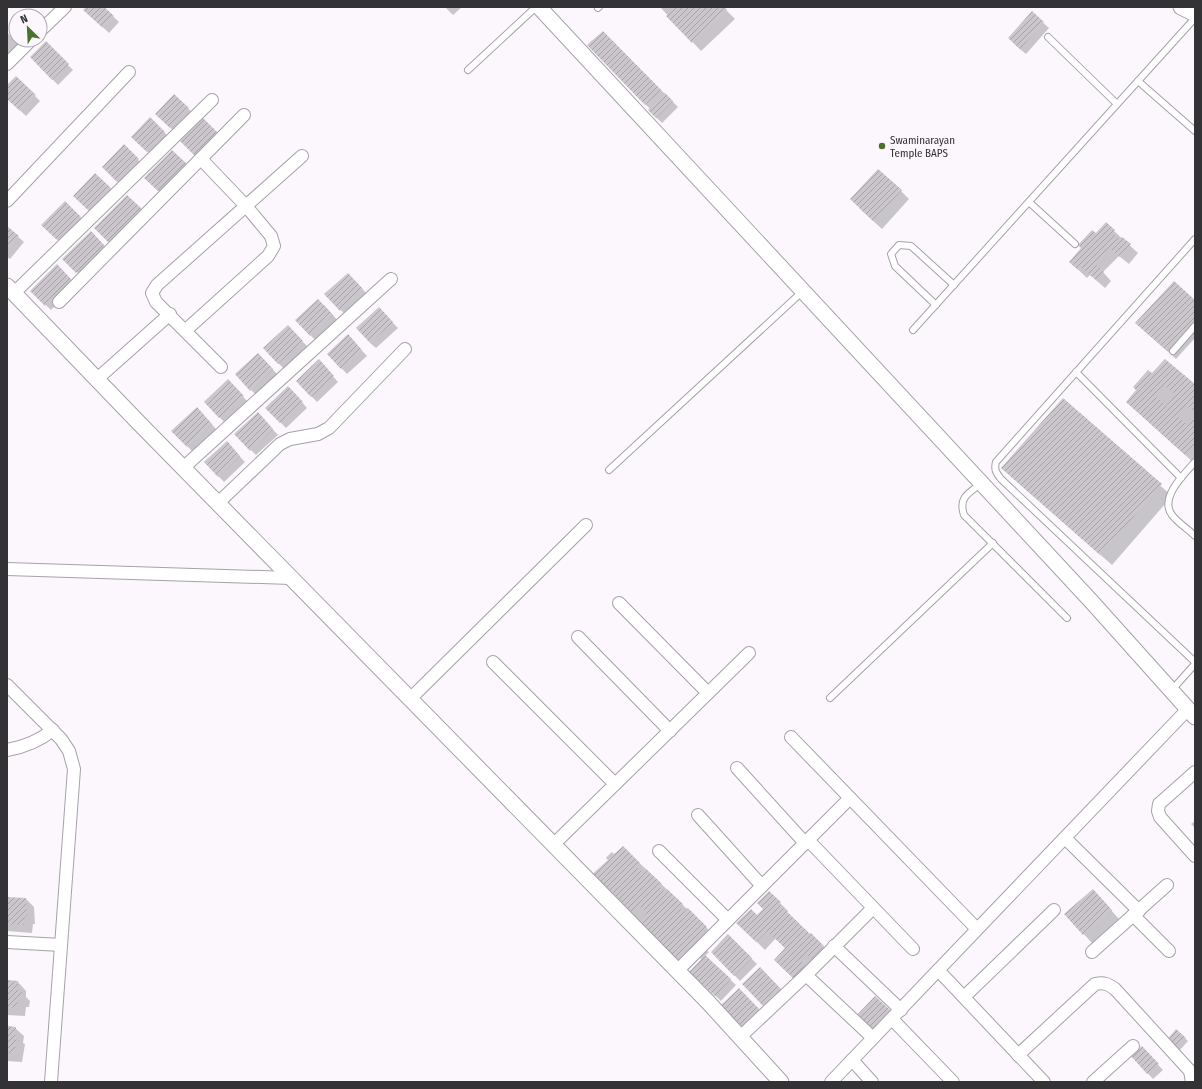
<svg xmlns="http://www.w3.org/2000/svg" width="1202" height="1089" font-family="'Fira Sans Condensed',sans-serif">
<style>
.shadow{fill:#0003}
.building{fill:url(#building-hatch);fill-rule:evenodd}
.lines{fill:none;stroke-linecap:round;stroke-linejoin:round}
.service-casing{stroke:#a6a2a8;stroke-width:8}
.minor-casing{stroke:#a6a2a8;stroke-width:14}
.tertiary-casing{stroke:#a6a2a8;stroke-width:17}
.service{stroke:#fff;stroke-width:6}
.minor{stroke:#fff;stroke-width:12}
.tertiary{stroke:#fff;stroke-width:15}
.poi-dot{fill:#4c712b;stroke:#fbf7fd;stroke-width:1.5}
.labels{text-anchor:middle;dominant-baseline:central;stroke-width:4;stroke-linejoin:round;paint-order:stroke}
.poi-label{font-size:11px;fill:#333234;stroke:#fbf7fd;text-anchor:start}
</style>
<defs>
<pattern id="building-hatch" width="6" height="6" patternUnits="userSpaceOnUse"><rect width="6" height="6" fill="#cac6cc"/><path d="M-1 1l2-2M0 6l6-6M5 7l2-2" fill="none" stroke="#a5a1a6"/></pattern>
</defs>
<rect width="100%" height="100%" fill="#fbf7fd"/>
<g class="shadow">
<path d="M87 7H103L119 22 109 33 90 15Z"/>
<path d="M445 7H462L453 15Z"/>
<path d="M660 7H723L735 19 701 51Z"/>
<path d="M1032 13 1049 28 1026 54 1014 44Z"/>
<path d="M7 32 21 48 7 60Z"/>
<path d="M603 32 678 107 662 123 649 110 650 109 589 45Z"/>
<path d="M46 43 73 70 58 85 31 57Z"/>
<path d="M16 77 40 101 26 116 7 98V87Z"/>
<path d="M174 95 194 114 176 133 156 114Z"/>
<path d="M150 119 170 138 153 157 138 143Z"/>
<path d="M124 146 143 165 123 187 103 167Z"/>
<path d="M172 151 191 169 164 196 146 178Z"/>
<path d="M95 174 116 194 95 216 74 196Z"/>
<path d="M901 191 909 199 882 229 859 208Z"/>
<path d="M127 196 146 215 115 247 96 228Z"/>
<path d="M65 202 86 223 63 245 43 225Z"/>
<path d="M7 227 24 242 10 259 7 257Z"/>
<path d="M1114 231 1138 253 1129 264 1119 256 1103 272 1111 281 1105 288 1090 275 1087 278 1070 262Z"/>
<path d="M91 232 109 251 82 277 64 259Z"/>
<path d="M57 266 76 285 51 310 31 291Z"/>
<path d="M353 279 368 295 346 316 341 310Z"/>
<path d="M1195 302V338L1176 359 1145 331Z"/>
<path d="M324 305 338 321 316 341 296 320Z"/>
<path d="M384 314 398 328 376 348 370 343Z"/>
<path d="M293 332 308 347 284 369 264 348Z"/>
<path d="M353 341 367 356 347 374 328 354Z"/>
<path d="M264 360 278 375 256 395 251 390Z"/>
<path d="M319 361 338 382 317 402 297 381Z"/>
<path d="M1152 375 1195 386V464L1127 402Z"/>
<path d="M228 381 248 402 225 423 205 402Z"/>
<path d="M294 393 307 408 286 428 266 408Z"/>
<path d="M1063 399 1172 496 1112 565 1002 468Z"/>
<path d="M202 414 217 430 193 452 187 446Z"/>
<path d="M263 419 278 435 256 455 251 450Z"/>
<path d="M232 448 245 462 224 482 205 462Z"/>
<path d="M1195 821V828L1191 824Z"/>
<path d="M623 847 718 939 707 951 709 952 705 956 736 985 721 1001 691 972 702 960 700 958 688 970 601 888 614 856Z"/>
<path d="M769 892 788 911 787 913 832 955 802 986 775 960 786 949 776 938 765 950 738 923 757 916 764 909Z"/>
<path d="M7 898 26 899 34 907 35 924H33L32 933 7 931Z"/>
<path d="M1101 899 1119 919 1092 943 1066 915Z"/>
<path d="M728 936 757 964 740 981 712 952Z"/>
<path d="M760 968 786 995 770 1011 744 984Z"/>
<path d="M7 981 18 982 26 991V997L30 1001 29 1007H26L25 1016 7 1015Z"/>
<path d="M889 1010 895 1016 877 1035 857 1017Z"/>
<path d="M7 1027 15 1028 24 1036 23 1043 25 1044 22 1062 7 1061Z"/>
<path d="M1177 1031 1188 1041 1180 1050 1169 1040Z"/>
<path d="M1147 1053 1163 1070 1153 1079 1132 1056Z"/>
</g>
<g class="building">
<path d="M86 7H104L114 16 103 28 83 10Z"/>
<path d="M675 7H725L727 10 692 43 666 16Z"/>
<path d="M1032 11 1044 22 1020 49 1008 38Z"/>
<path d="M603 31 661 90 645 105 587 45Z"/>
<path d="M46 41 69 64 52 80 30 57Z"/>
<path d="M16 76 36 95 20 111 7 99V85Z"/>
<path d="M665 93 673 101 656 118 648 110Z"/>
<path d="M174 94 189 108 170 128 155 114Z"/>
<path d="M150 117 165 132 147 152 131 137Z"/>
<path d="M203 118 219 134 196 157 180 141Z"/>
<path d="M124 144 139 159 117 182 102 167Z"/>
<path d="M172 150 186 163 158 191 144 178Z"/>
<path d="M878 169 902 190 873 221 850 199Z"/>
<path d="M95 173 111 188 89 211 73 196Z"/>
<path d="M127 195 142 209 109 243 94 228Z"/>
<path d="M65 201 81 217 57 240 41 225Z"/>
<path d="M1106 222 1115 230 1105 241 1107 243 1114 235 1120 239 1122 237 1131 244 1120 257 1110 248 1098 262H1097L1095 264 1104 272 1096 280 1081 267 1078 270 1069 262 1081 248 1078 245 1092 230 1096 233Z"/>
<path d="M7 226 19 236 7 250Z"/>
<path d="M91 231 104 245 76 273 62 259Z"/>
<path d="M57 264 71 279 45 306 30 291Z"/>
<path d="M348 273 363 289 340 311 324 294Z"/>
<path d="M1174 281 1195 300V321L1167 351 1135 323Z"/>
<path d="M318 299 333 315 310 336 295 320Z"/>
<path d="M379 307 393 322 370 343 356 328Z"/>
<path d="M288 325 303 341 278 364 263 348Z"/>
<path d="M348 334 362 350 341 369 327 354Z"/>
<path d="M258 353 273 369 250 391 235 374Z"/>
<path d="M319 359 334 376 311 397 296 381Z"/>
<path d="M1165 359 1195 384V413L1186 405 1177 415 1187 425 1195 416V445L1185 455 1126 402 1136 390 1133 387 1148 370 1152 373ZM1165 385 1176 395 1166 406 1155 396Z"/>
<path d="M228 379 244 396 219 418 204 402Z"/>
<path d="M288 386 303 402 280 423 265 408Z"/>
<path d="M1063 398 1162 484 1100 555 1001 468Z"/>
<path d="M197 407 212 424 187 447 171 431Z"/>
<path d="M258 412 273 429 250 451 234 434Z"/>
<path d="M227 441 240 456 218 477 204 462Z"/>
<path d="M623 846 640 863 636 866 642 872 645 868 662 884 659 887 664 891 667 889 683 904 680 907 684 912 688 908 707 927 696 939 698 940 689 949 688 947 676 960 638 923 647 913 639 906 629 916 589 877 608 860 606 858 612 852 614 854Z"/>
<path d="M1093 889 1112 910 1083 935 1064 914Z"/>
<path d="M769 891 781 902 779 904 810 934 811 933 824 946 811 959 806 953 800 960 805 965 793 978 774 960 785 948 767 931 756 942 736 923 751 909 757 915 763 909 757 903Z"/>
<path d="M7 897 26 898 27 916H25L24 925 7 924Z"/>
<path d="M728 934 752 958 734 976 711 952Z"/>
<path d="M705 955 731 979 715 996 689 972Z"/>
<path d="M760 967 781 989 763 1006 742 984Z"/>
<path d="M7 980 18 981V991H22L21 999H18L17 1008 7 1007Z"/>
<path d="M739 988 761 1011 743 1028 721 1005Z"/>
<path d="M875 996 890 1010 871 1031 855 1017Z"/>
<path d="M7 1026 16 1027 15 1035H17L14 1054 7 1053Z"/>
<path d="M1176 1029 1186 1038 1177 1048 1167 1040Z"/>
<path d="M1142 1046 1159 1064 1147 1074 1131 1056Z"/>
</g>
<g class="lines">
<defs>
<g id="service">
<path d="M598 8 599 7"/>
<path d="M1048 37 1117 104"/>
<path d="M468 70 536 7"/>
<path d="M1138 81 1195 131"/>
<path d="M1029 202 1075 244"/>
<path d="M1195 239 996 462C994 469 996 473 1001 479L1195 662"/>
<path d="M936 305 895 266 891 254 899 245 911 246 954 285"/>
<path d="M913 330 1195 18"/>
<path d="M1173 351 1195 326"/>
<path d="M1076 372 1181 478"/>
<path d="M1195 462C1184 474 1159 498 1172 515 1178 523 1188 529 1195 536"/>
<path d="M609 470 803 291"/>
<path d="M982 483C969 493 958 497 964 515L1067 618"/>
<path d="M1171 691 1195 664"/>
<path d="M830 698 993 543"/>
</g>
<g id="minor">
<path d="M40 31 65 7"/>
<path d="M7 64 31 40"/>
<path d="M7 201 129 72"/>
<path d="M14 293 212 100"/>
<path d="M59 302 244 115"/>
<path d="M186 330 268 256 274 246 271 236 246 206 201 159"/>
<path d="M221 367 156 302 152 293 157 285 302 156"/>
<path d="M97 379 170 314"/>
<path d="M183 468 391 279"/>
<path d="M218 503 280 444 290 439 318 434 329 428 405 349"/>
<path d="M7 569 291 578"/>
<path d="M619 603 708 693"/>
<path d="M578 637 670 731"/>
<path d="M493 662 615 784"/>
<path d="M7 685 61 739 69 751 74 769 51 1082"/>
<path d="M410 699 586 525"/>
<path d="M791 737 977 929"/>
<path d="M7 750C25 747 39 741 53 730"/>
<path d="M737 768 805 843"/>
<path d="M1195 772 1159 804 1158 811 1160 817 1195 856"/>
<path d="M698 815 762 886"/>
<path d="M1065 838 1139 911"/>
<path d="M808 840 913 949"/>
<path d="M553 845 749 653"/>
<path d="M659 851 728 920"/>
<path d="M1133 915 1169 951"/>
<path d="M7 942 61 945"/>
<path d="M834 946 901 1010"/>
<path d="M1092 952 1167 885"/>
<path d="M938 970 1044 1082"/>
<path d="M677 971 850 798"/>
<path d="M806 975 873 1038"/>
<path d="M964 997 1054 910"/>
<path d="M892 1019 953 1082"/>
<path d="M740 1037 806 975 873 908"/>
<path d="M1018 1055 1095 984C1104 982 1108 984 1115 989L1190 1071 1192 1082"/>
<path d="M852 1060 872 1082"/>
<path d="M831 1082 1188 709"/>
<path d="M1093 1082 1133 1046"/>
</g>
<g id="tertiary">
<path d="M539 7 1091 601 1195 717"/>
<path d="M1181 7 1195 14"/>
<path d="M7 286 137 421 708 1002 781 1082"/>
</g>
</defs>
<use href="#service" class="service-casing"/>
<use href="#minor" class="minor-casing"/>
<use href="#tertiary" class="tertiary-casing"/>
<use href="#service" class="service"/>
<use href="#minor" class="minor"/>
<use href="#tertiary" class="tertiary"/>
</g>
<circle class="poi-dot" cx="882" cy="146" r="4"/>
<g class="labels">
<g class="poi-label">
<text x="890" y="140">Swaminarayan<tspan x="890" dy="13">Temple BAPS</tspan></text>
</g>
</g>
<rect width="1202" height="1089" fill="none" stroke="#333234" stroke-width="16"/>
<g transform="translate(28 28) rotate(336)"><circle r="19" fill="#fbf7fd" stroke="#aba8ad"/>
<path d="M0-3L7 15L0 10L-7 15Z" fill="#4c712b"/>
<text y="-6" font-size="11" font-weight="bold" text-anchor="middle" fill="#333234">N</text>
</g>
</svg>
